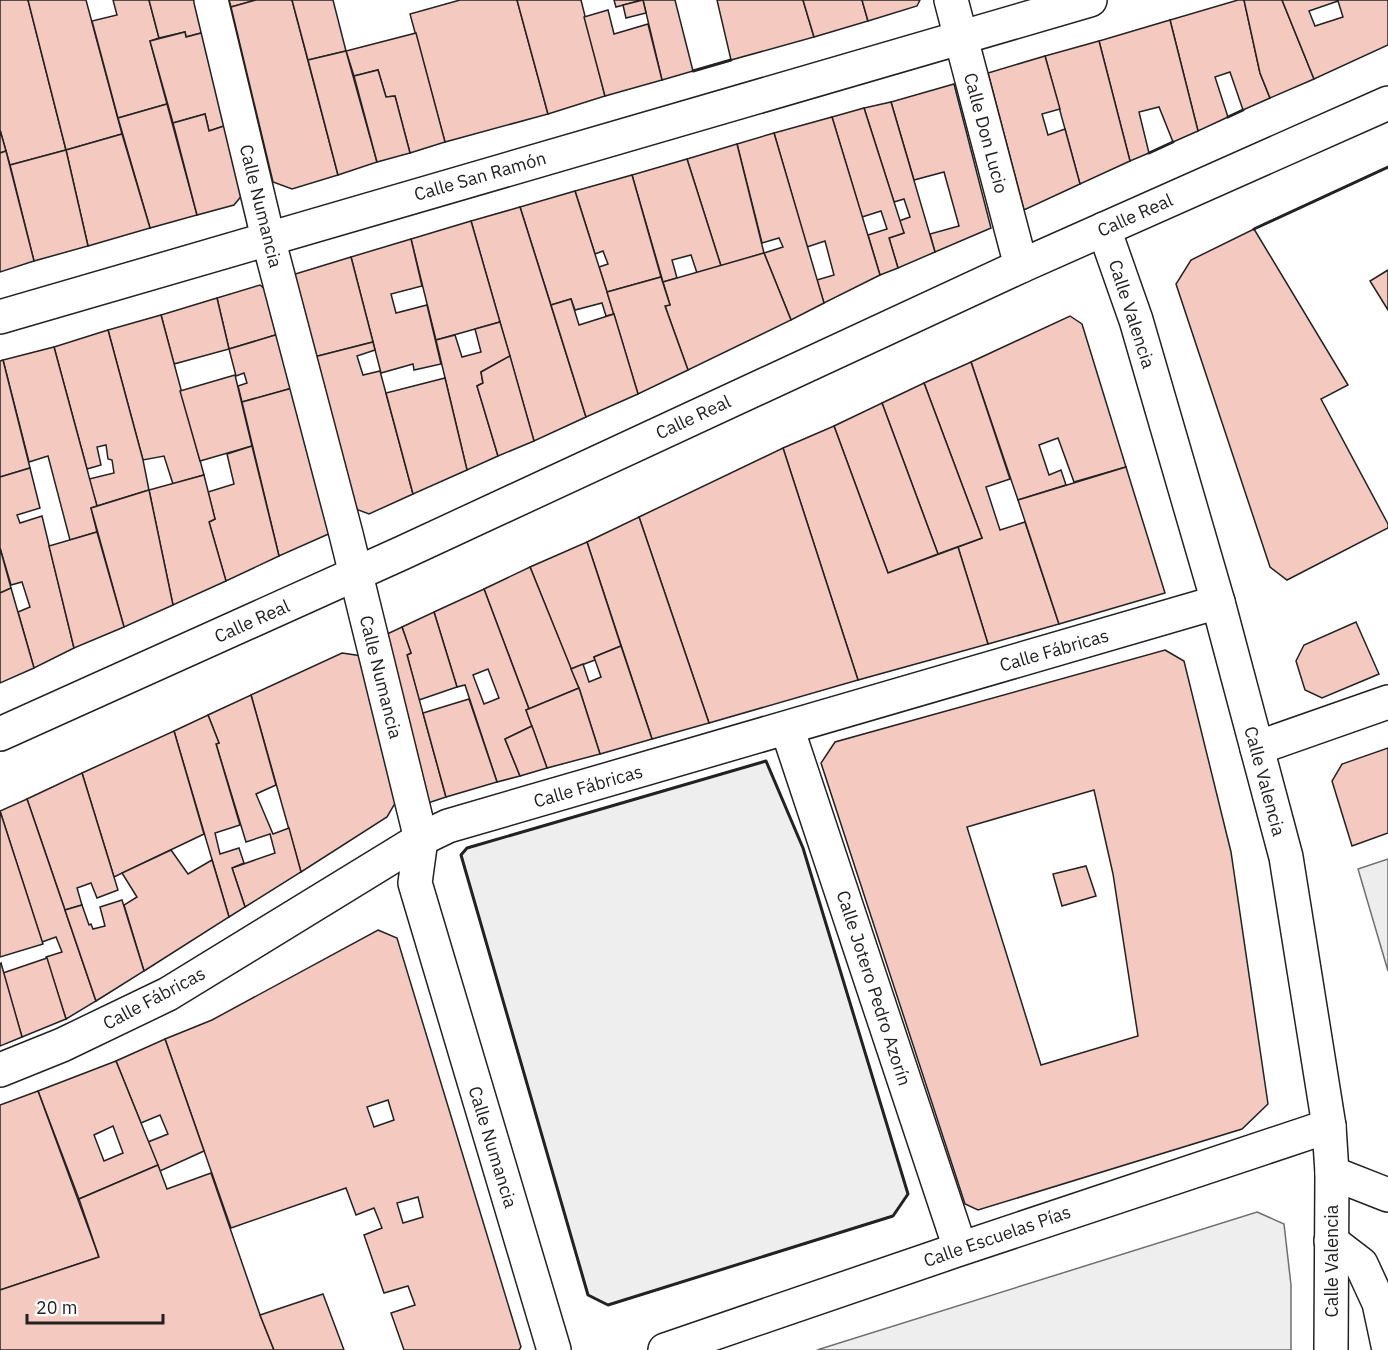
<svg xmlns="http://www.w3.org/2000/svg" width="1388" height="1350" font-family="'IBM Plex Sans',sans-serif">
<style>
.green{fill:#eee;stroke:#6f6f6f;stroke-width:1.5}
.parking{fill:#ededed;stroke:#6f6f6f;stroke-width:1.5}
.building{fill:#f3c9c0;stroke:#222;stroke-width:1.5;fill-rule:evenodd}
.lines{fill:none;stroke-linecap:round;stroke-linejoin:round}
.minor-casing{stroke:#222;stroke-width:36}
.secondary-casing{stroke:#222;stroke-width:36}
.minor{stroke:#fff;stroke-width:33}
.secondary{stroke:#fff;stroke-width:33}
.wall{stroke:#222;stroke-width:3}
.labels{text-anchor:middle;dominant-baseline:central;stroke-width:4.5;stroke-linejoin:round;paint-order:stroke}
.street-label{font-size:18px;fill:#222;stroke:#fff}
</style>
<rect width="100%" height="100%" fill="#fff"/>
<g class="green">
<path d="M766 761 803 848 908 1194 893 1216 608 1305 588 1295 461 855 467 848 474 846Z"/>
<path d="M1257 1212 1284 1224 1291 1285V1350H817Z"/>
</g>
<path class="parking" d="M1388 859V971L1358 869Z"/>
<g class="building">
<path d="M0 0H28L66 150 10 165 0 130Z"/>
<path d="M28 0H86L122 134 66 150Z"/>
<path d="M113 0H149L159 38 150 41 167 104 118 118 92 21 117 15Z"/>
<path d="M149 0H197L205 32 186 37 185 32 159 38Z"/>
<path d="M229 0H256L231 7Z"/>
<path d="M256 0H292L338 175 292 189 273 182 231 7Z"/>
<path d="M292 0H333L346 51 308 60Z"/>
<path d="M460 0H517L548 114 445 142 410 14Z"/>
<path d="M517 0H581L605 96 548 114Z"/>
<path d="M614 0H642L616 7Z"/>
<path d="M643 0H675L693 71 662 80Z"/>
<path d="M643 0 646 13 626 18 623 5Z"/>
<path d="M717 0H803L814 37 731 60Z"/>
<path d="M803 0H862L868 21 814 37Z"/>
<path d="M862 0H920L917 6 868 21Z"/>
<path d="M1238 0H1244L1260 73 1270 98 1243 110 1230 72 1215 77 1228 117 1198 131 1170 20Z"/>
<path d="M1244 0H1282L1314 79 1270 98 1260 73Z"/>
<path d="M1282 0H1388V45L1314 79ZM1338 1 1343 17 1315 26 1309 11Z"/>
<path d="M608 10 614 34 648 24 662 80 605 96 584 17Z"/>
<path d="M1170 20 1198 131 1173 142 1159 107 1139 112 1149 153 1130 161 1099 41Z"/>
<path d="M185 32 186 37 205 32 227 125 209 131 205 114 173 123 150 41Z"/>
<path d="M416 33 445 142 410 153 395 96 386 97 378 70 354 76 346 51Z"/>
<path d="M1099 41 1130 161 1080 184 1045 56Z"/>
<path d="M346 51 377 162 338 175 308 60Z"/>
<path d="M1045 56 1060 109 1042 114 1048 135 1065 129 1080 184 1024 210 988 73Z"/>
<path d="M378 70 386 97 395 96 410 153 377 162 354 76Z"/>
<path d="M954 84 991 228 935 252 930 234 959 226 944 172 914 180 891 102Z"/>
<path d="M891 102 935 252 898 268 889 238 904 233 899 221 910 217 904 199 894 202 864 108Z"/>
<path d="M167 104 197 215 150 228 118 118Z"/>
<path d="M864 108 904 233 889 238 898 268 880 275 868 235 887 229 881 211 862 217 832 117Z"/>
<path d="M205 114 209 131 227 125 243 194 234 205 197 215 173 123Z"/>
<path d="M832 117 880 275 824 303 817 280 834 275 825 241 807 247 774 133Z"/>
<path d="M0 130 6 151 0 153Z"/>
<path d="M774 133 824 303 791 320 764 253 783 247 779 238 762 243 737 144Z"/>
<path d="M122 134 150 228 88 246 66 150Z"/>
<path d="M737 144 764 253 721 266 687 159Z"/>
<path d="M66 150 88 246 34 261 10 165Z"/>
<path d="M6 151 34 261 0 272V153Z"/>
<path d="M687 159 721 266 697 273 691 255 672 260 677 278 663 282 632 175Z"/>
<path d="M632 175 661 277 607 292 599 267 608 264 603 251 595 254 575 191Z"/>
<path d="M575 191 614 314 606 316 602 303 575 310 571 299 551 305 520 207Z"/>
<path d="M520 207 586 417 534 441 471 221Z"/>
<path d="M471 221 500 322 436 340 411 239Z"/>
<path d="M1254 229 1348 385 1321 399 1388 524V528L1287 580 1270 567 1176 284 1191 260Z"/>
<path d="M411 239 422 286 391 294 396 313 427 305 441 364 414 370 413 364 381 373 351 257Z"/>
<path d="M764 253 791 320 688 370 665 306 670 305 663 282Z"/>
<path d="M351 257 373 342 314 357 292 275Z"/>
<path d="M1388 270V310L1370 281Z"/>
<path d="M661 277 670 305 665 306 688 370 638 394 607 292Z"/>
<path d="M260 285 271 294 282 333 229 349 217 298Z"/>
<path d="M217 298 229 349 174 364 161 315Z"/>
<path d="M571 299 579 325 614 314 638 394 586 417 551 305Z"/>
<path d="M161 315 204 475 173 484 164 456 143 460 108 330Z"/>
<path d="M1070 316 1082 324 1126 467 1074 482 1058 438 1039 445 1049 475 1061 470 1066 485 1018 500 971 362Z"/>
<path d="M500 322 510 356 481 372 483 383 477 386 498 456 467 470 436 340 455 335 462 357 481 352 475 329Z"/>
<path d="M108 330 143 460 149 490 97 506 89 479 114 473 112 460 108 459 106 445 97 447 101 465 87 469 54 347Z"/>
<path d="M282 333 296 387 242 402 238 386 247 383 244 373 236 376 229 349Z"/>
<path d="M373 342 375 350 357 356 363 375 380 371 413 494 369 514 353 508 314 357Z"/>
<path d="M54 347 97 506 91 508 97 532 70 540 48 456 29 462 3 360Z"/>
<path d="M510 356 534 441 498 456 477 386 483 383 481 372Z"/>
<path d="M3 360 30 468 0 477V361Z"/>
<path d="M971 362 1010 479 986 487 1000 530 1025 522 1059 624 988 644 958 547 982 538 924 383Z"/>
<path d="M235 375 252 446 200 461 180 391Z"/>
<path d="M445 378 467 470 413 494 386 393Z"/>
<path d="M924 383 982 538 938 554 882 403Z"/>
<path d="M296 387 333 532 279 556 242 402Z"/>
<path d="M882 403 938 554 888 573 834 426Z"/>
<path d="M834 426 888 573 958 547 988 644 858 680 783 448Z"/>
<path d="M252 446 279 556 226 581 209 522 215 519 208 492 234 484 227 454Z"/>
<path d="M783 448 858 680 709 723 639 517Z"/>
<path d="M1126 467 1165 593 1059 624 1018 500Z"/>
<path d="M30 468 40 508 17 515 20 523 42 516 74 648 34 668 18 612 30 607 22 582 11 585 0 548V477Z"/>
<path d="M204 475 215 519 209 522 226 581 173 605 149 490Z"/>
<path d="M149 490 173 605 124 627 91 508Z"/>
<path d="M639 517 709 723 652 739 587 542Z"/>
<path d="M97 532 124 627 74 648 49 546Z"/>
<path d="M587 542 621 646 594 657 595 660 571 669 530 567Z"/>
<path d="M0 548 11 588 0 593Z"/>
<path d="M530 567 579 688 529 709 484 589Z"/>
<path d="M11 588 34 668 0 683V593Z"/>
<path d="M484 589 529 709 526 710 532 726 505 739 520 776 497 782 465 685 457 687 434 612ZM488 669 499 698 484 704 473 675Z"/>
<path d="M434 612 457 687 419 700 407 655 411 653 402 627Z"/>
<path d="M1356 622 1379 674 1322 698 1305 690 1296 661 1304 645Z"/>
<path d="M402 627 411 653 407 655 446 797 422 805 385 635Z"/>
<path d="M621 646 652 739 600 754 579 688 571 669 583 664 589 682 601 677 594 657Z"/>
<path d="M1165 650 1184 661 1231 852 1268 1104 1242 1129 978 1210 965 1204 821 763 835 742ZM1094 790 1113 874 1138 1036 1041 1065 967 827Z"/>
<path d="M342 653 362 656 397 800 387 817 301 872 251 695Z"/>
<path d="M579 688 600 754 547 768 526 710Z"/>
<path d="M251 695 276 785 256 794 273 834 289 828 301 872 245 907 232 868 275 853 270 834 246 842 216 744 219 743 208 715Z"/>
<path d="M469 699 497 782 446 797 423 713Z"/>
<path d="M208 715 219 743 216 744 240 825 215 833 220 854 239 848 244 863 232 868 245 907 229 917 174 731Z"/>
<path d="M532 726 547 768 520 776 505 739Z"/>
<path d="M174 731 204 834 114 877 82 773Z"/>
<path d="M1388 748V833L1352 846 1332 781 1342 764Z"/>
<path d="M82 773 118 890 97 898 91 883 77 888 82 905 65 910 27 799Z"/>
<path d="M27 799 96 1001 66 1019 46 957 62 952 56 937 42 942 0 811Z"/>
<path d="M0 811 43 944 0 957Z"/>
<path d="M171 850 188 874 212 860 229 917 144 971 124 905 137 897 122 873Z"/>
<path d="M1086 866 1096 896 1062 906 1053 874Z"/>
<path d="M122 900 144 971 96 1001 65 910 82 905 89 925 91 924 93 929 105 926 100 907Z"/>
<path d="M378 930 397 938 521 1347 519 1350H404L391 1313 415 1305 408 1286 384 1293 364 1235 382 1228 374 1208 356 1215 346 1188 231 1228 165 1039 212 1020ZM388 1100 394 1120 374 1127 367 1107ZM418 1197 423 1217 403 1223 397 1203Z"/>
<path d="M47 958 66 1019 22 1037 3 973Z"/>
<path d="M1 963 22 1037 0 1046V964Z"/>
<path d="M165 1039 204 1151 160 1171 148 1142 168 1134 160 1115 141 1123 116 1061Z"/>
<path d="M116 1061 158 1165 79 1199 38 1091ZM113 1126 123 1153 104 1161 94 1135Z"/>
<path d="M38 1091 99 1257 0 1290V1105Z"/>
<path d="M158 1165 167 1189 211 1173 260 1315 274 1350H0V1290L99 1257 79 1199Z"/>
<path d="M323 1294 344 1350H274L260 1315Z"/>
</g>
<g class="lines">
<defs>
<g id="minor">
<path d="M211 0 268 238 346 534 421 839 415 883 554 1350"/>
<path d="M951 0 1021 266"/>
<path d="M0 317 1090 0"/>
<path d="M787 728 960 1248"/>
<path d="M1257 748 1388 702"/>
<path d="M0 1070 62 1045 168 994 421 839 448 826 1218 602"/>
<path d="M1332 1173 1388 1195"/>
<path d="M1331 1241 1361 1264 1379 1303 1388 1345"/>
<path d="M665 1350 954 1251 1329 1126"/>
</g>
<g id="secondary">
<path d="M1104 229 1136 320 1218 602 1286 857 1329 1126 1332 1173 1331 1350"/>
<path d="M0 734 402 553 1021 266 1388 103"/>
</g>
</defs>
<use href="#minor" class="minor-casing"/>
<use href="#secondary" class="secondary-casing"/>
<use href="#minor" class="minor"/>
<use href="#secondary" class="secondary"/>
<g class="wall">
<path d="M693 71 731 60"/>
<path d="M1228 117 1243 110"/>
<path d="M1149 153 1173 142"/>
<path d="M1254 229 1388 167"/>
<path d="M766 761 803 848 908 1194 893 1216 608 1305 588 1295 461 855 467 848 474 846Z"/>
</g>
</g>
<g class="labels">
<g class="street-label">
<text transform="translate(986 133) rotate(75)">Calle Don Lucio</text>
<text transform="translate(480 176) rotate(-16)">Calle San Ramón</text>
<text transform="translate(261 206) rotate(76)">Calle Numancia</text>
<text transform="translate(1135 215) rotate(-24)">Calle Real</text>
<text transform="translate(1132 314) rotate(72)">Calle Valencia</text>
<text transform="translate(693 417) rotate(-25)">Calle Real</text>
<text transform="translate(252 621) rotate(-24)">Calle Real</text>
<text transform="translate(1054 650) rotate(-16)">Calle Fábricas</text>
<text transform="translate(381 677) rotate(76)">Calle Numancia</text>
<text transform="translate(1265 781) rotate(75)">Calle Valencia</text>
<text transform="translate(588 786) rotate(-16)">Calle Fábricas</text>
<text transform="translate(874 988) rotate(72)">Calle Jotero Pedro Azorín</text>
<text transform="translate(154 998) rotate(-28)">Calle Fábricas</text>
<text transform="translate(493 1147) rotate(73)">Calle Numancia</text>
<text transform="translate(997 1236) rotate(-19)">Calle Escuelas Pías</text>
<text transform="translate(1331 1261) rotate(-90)">Calle Valencia</text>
</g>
</g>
<path d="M27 1314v9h136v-9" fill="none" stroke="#222222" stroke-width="3"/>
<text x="36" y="1314" font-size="18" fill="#222222" stroke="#ffffff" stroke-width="4.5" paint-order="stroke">20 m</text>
</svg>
